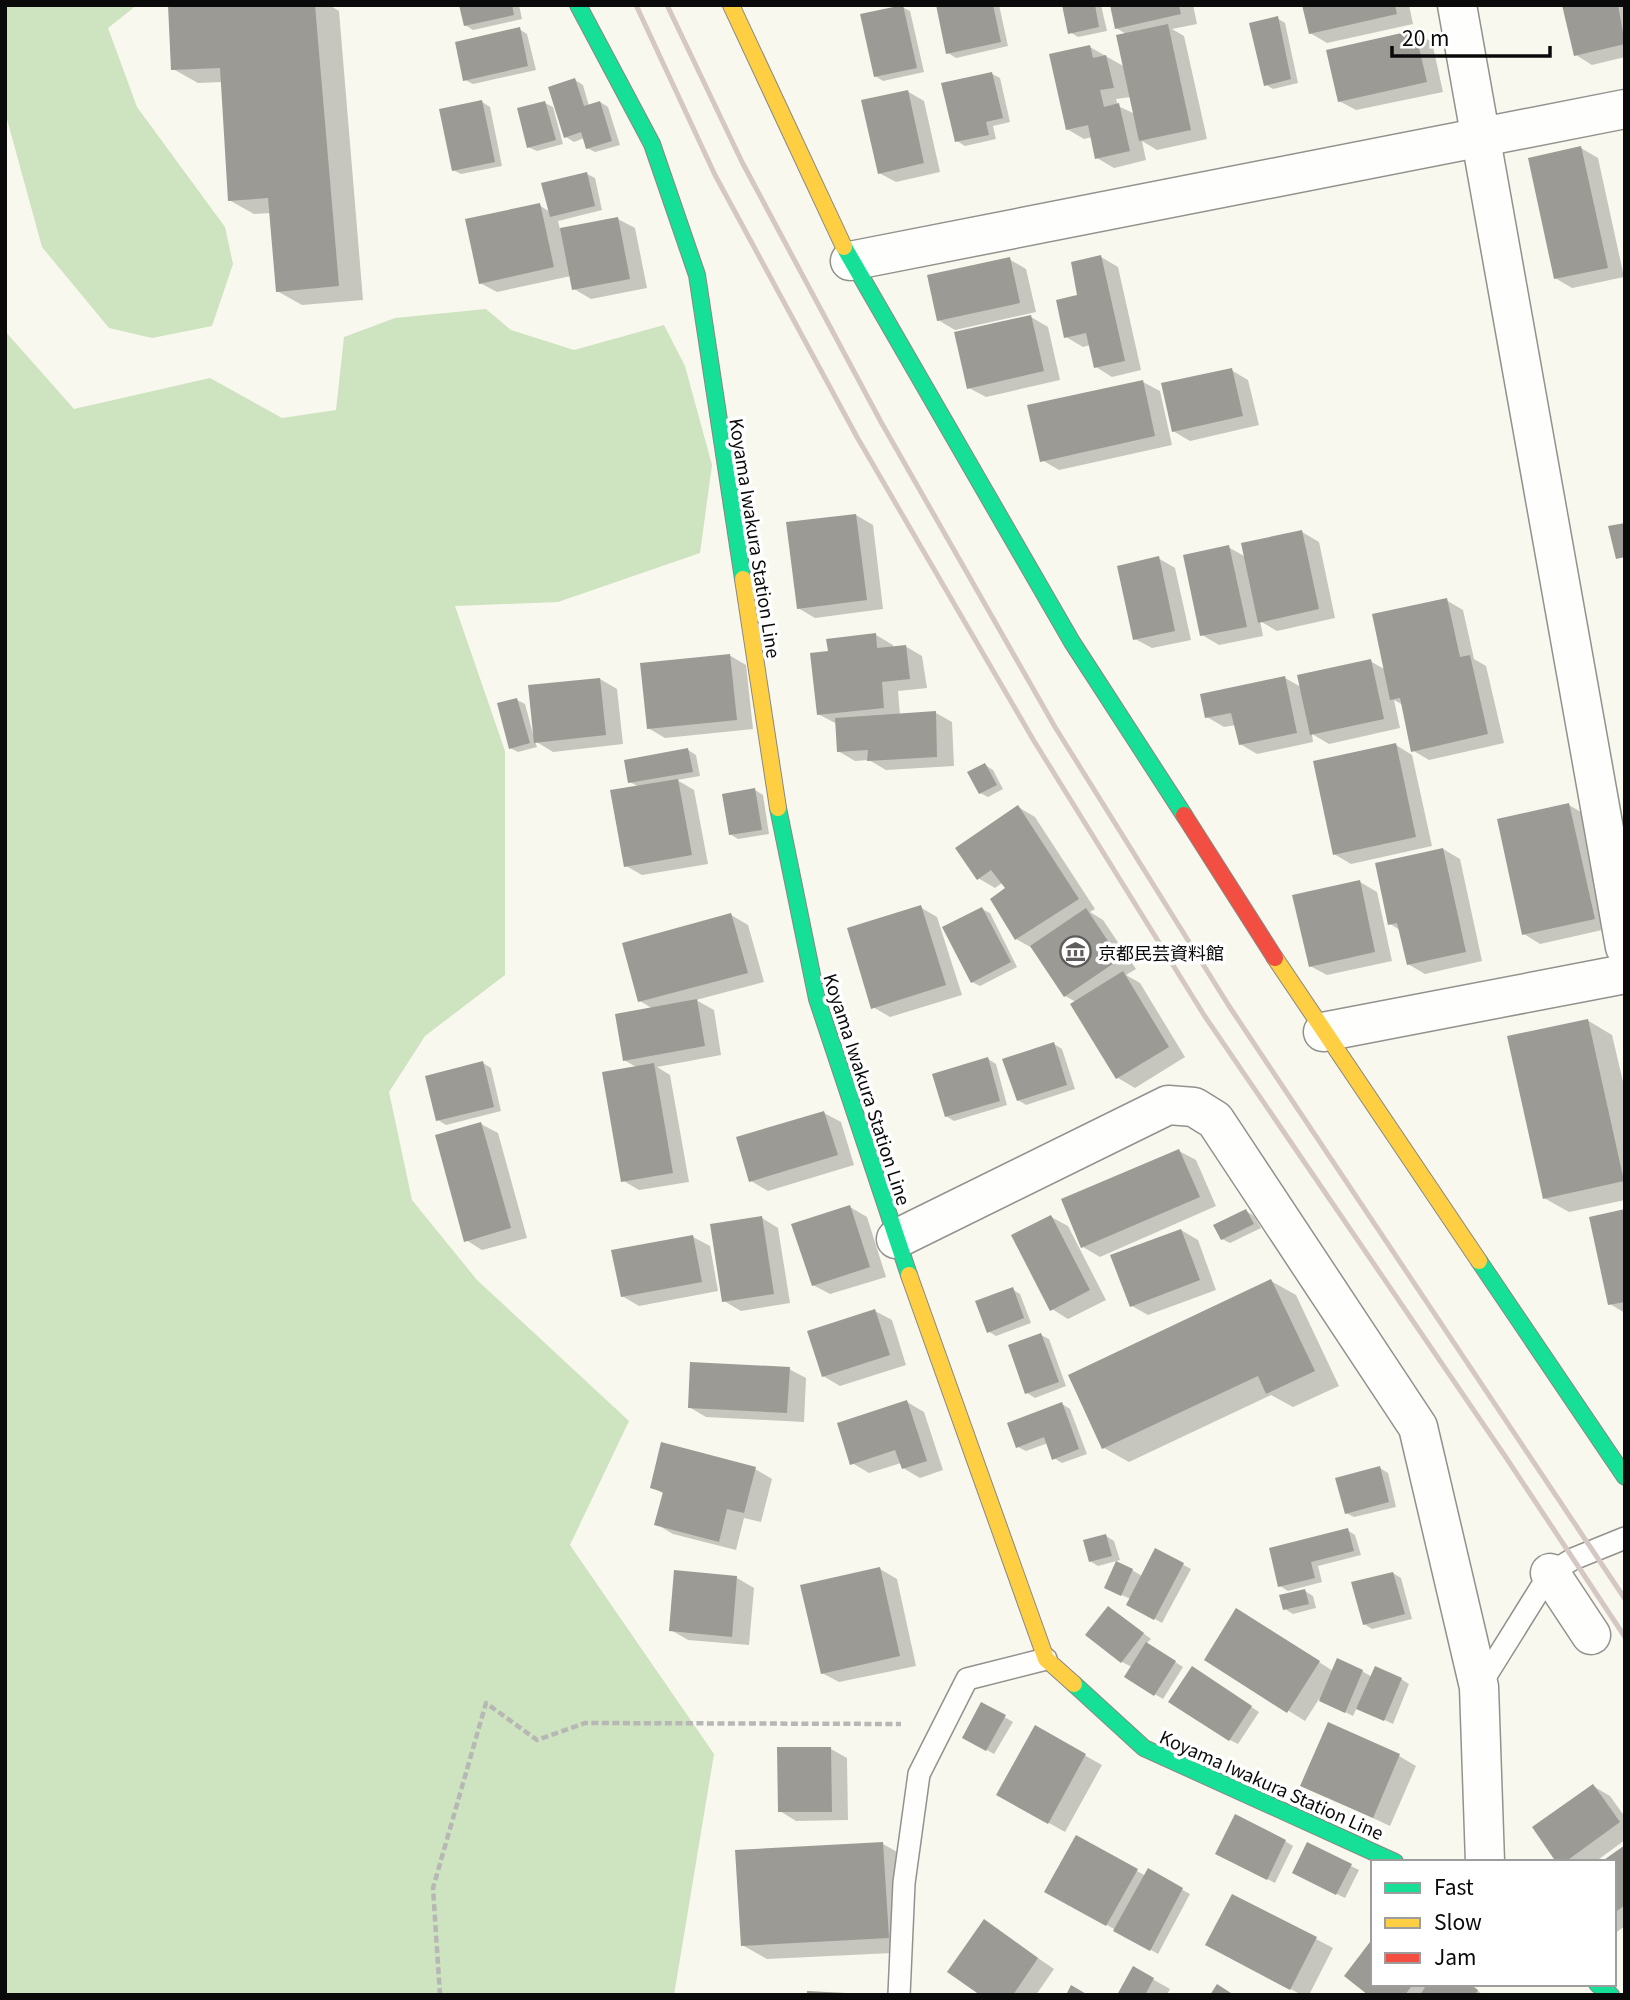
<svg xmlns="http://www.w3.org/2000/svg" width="1630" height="2000" font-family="Georgia,'Noto Sans JP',serif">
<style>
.forest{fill:#cee3bf}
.shadow{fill:#0003;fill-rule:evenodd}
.building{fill:#9c9a94}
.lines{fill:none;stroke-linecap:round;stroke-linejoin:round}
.lane-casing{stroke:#92918d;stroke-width:24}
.street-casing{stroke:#92918d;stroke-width:41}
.fast-casing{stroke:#888883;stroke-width:18}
.slow-casing{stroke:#888883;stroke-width:18}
.jam-casing{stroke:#888883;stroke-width:18}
.path{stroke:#b7b7b5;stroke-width:4.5;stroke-dasharray:7 3.5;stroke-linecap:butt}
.lane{stroke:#fefefc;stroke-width:21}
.street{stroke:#fefefc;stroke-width:38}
.fast{stroke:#16e098;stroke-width:16}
.slow{stroke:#ffcf43;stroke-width:16}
.jam{stroke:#f24e42;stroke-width:16}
.rail{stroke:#d4c7c4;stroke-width:5}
.labels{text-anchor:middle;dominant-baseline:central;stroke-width:7;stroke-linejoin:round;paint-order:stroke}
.street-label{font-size:18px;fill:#0a0a0a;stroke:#fff}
.poi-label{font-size:18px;fill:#0a0a0a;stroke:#fff;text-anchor:start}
</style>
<rect width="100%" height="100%" fill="#f9f8ee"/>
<g class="forest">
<path d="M5 5H137L108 28 137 107 225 227 233 264 212 326 152 338 109 328 42 247 5 112Z"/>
<path d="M486 309 511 330 574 350 664 325 685 366 712 465 700 553 558 602 455 606 505 751V975L425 1036 389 1092 412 1200 477 1280 629 1421 570 1545 714 1754 674 1995H5V331L74 409 210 378 282 418 336 410 344 337 395 318Z"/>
</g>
<g class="shadow">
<path d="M170 5H329L339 11 363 300 302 305 277 291 271 213 254 214 229 200 222 82 198 83 173 69Z"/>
<path d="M461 5H519L522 19 473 30 465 25Z"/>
<path d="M937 5H999L1008 46 956 58 948 53Z"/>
<path d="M1064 5H1101L1107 31 1078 37 1070 32Z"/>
<path d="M1111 5H1193L1197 24 1172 29 1184 36 1207 139 1157 150 1142 141 1146 160 1114 168 1097 158 1092 137 1084 139 1067 129 1090 47 1125 67 1128 35 1116 28ZM1131 97 1135 114 1118 106 1116 99Z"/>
<path d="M1304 5H1409L1413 24 1327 43 1310 33Z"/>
<path d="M1564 5H1625V57L1592 65 1576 55Z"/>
<path d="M902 7 910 11 924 72 883 81 875 76Z"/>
<path d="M1277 18 1285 23 1298 83 1273 89 1265 84Z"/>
<path d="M519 29 527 34 536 70 473 84 465 80Z"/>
<path d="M1415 32 1432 42 1443 92 1356 110 1339 101Z"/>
<path d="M992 74 1000 78 1010 122 993 126 996 139 965 146 957 141Z"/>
<path d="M575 80 583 85 589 106 600 102 608 107 620 145 595 152 587 148 584 138 574 142 566 137Z"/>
<path d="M907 91 924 101 940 172 896 182 879 173Z"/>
<path d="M482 102 490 107 502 166 461 174 453 170Z"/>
<path d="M545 103 553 107 563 144 537 151 528 147Z"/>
<path d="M1581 148 1598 158 1624 277 1572 288 1555 278Z"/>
<path d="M587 174 595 178 602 210 558 221 560 229 618 219 635 228 647 288 591 299 574 289 571 276 497 292 480 283 539 205 550 212Z"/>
<path d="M1101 257 1118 267 1141 370 1112 377 1096 367 1090 345 1083 347 1066 337 1079 297Z"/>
<path d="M1009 259 1026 269 1036 312 955 330 938 320Z"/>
<path d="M1031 317 1048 327 1060 380 986 397 969 388Z"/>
<path d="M1231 370 1248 380 1259 425 1190 441 1173 431Z"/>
<path d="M1143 382 1160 391 1172 445 1059 470 1042 460Z"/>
<path d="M856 515 873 525 883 609 815 618 798 608Z"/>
<path d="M1302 532 1319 542 1335 618 1277 631 1260 621 1263 636 1219 645 1202 635 1228 547 1246 557Z"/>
<path d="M1158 558 1175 568 1191 640 1152 648 1135 639Z"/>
<path d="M1446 600 1463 610 1474 659 1486 666 1504 743 1429 760 1412 750 1403 705 1394 700 1400 728 1329 744 1312 734 1313 742 1257 754 1240 744 1236 725 1224 727 1207 717 1285 678 1301 687 1370 661 1386 670Z"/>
<path d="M876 635 893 645V648L905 646 922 656 927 688 898 691 900 715 936 713 952 722 954 766 886 770 869 760 855 761 838 751 837 724 818 714 830 653Z"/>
<path d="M729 655 746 665 753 729 665 738 648 728Z"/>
<path d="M600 679 617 689 623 744 553 752 535 741 537 747 518 752 510 748 517 700 525 704 533 734 535 733Z"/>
<path d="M1396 745 1412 755 1432 846 1351 864 1334 854Z"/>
<path d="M688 750 696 755 700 776 677 780 694 790 708 864 642 875 626 866 639 787 630 782Z"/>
<path d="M985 765 993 770 1003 789 988 797 980 793Z"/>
<path d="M755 790 763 795 769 834 738 839 730 834Z"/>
<path d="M1569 805 1586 815 1611 928 1540 944 1524 934Z"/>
<path d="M1018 807 1035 817 1095 909 1090 912 1103 920 1136 969 1126 975 1140 983 1185 1057 1135 1088 1118 1078 1076 1002 1065 996 1034 949 1016 939 1007 889 1002 883 995 888 978 878Z"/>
<path d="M1443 849 1460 859 1482 961 1425 974 1408 964 1400 930 1390 924Z"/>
<path d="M1360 882 1377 892 1392 961 1327 975 1310 966Z"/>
<path d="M920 907 937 917 962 995 890 1017 873 1007Z"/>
<path d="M982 909 990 913 1017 967 980 986 972 982Z"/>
<path d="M731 915 748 925 764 982 696 1000 714 1010 721 1055 657 1067 670 1075 689 1182 639 1190 622 1180 638 1068 624 1060 653 1009 640 1001Z"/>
<path d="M1587 1020 1612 1035 1625 1090V1200L1569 1212 1544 1198Z"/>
<path d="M1054 1044 1062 1049 1075 1089 1026 1105 1018 1100Z"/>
<path d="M988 1059 996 1064 1007 1105 954 1121 946 1116Z"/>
<path d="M483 1063 491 1068 501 1111 446 1125 438 1120Z"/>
<path d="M824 1113 841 1122 854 1165 768 1191 751 1181Z"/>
<path d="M481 1124 498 1133 527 1238 482 1250 466 1240Z"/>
<path d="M1179 1151 1196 1160 1216 1206 1100 1257 1083 1247Z"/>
<path d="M850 1207 867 1217 886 1277 830 1294 813 1285Z"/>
<path d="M1246 1211 1254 1216 1261 1228 1230 1243 1222 1239Z"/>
<path d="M1625 1211V1313L1610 1304Z"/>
<path d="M1051 1217 1068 1226 1106 1300 1068 1319 1052 1309Z"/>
<path d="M762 1218 778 1228 790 1303 741 1311 724 1301Z"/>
<path d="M1181 1230 1198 1240 1216 1290 1148 1315 1132 1306Z"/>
<path d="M693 1237 710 1246 718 1291 639 1306 622 1296Z"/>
<path d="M1271 1281 1296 1295 1339 1386 1293 1407 1271 1395 1129 1462 1104 1448Z"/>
<path d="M1012 1289 1020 1294 1031 1323 996 1336 988 1331Z"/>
<path d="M875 1311 892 1320 906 1365 840 1386 823 1376Z"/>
<path d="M1041 1335 1049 1339 1066 1386 1035 1398 1027 1393Z"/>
<path d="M789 1369 806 1378 804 1422 706 1417 689 1407Z"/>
<path d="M907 1402 924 1412 943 1470 920 1478 903 1468 901 1463 869 1473 852 1463Z"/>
<path d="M1062 1404 1070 1409 1087 1454 1062 1463 1054 1458 1048 1443 1026 1451 1018 1447Z"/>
<path d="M1380 1468 1388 1473 1396 1507 1354 1517 1346 1513Z"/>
<path d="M755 1469 772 1479 761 1522 744 1518 736 1550 673 1534 656 1524 664 1494 652 1487Z"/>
<path d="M1347 1530 1355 1535 1361 1555 1318 1566 1322 1582 1288 1591 1280 1586Z"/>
<path d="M1106 1536 1114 1541 1120 1560 1098 1566 1090 1561Z"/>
<path d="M1156 1550 1191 1569 1162 1623 1128 1604 1131 1599 1114 1592 1132 1570 1142 1576Z"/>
<path d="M880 1569 897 1579 916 1666 839 1682 822 1673Z"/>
<path d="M1393 1573 1401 1578 1412 1619 1372 1629 1364 1624Z"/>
<path d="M737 1578 754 1588 749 1645 688 1640 671 1630Z"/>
<path d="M1305 1591 1313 1596 1316 1608 1293 1614 1285 1609Z"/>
<path d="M1117 1613 1151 1639 1146 1644 1183 1667 1163 1699 1126 1677 1132 1667 1122 1662Z"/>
<path d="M1253 1620 1333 1671H1362L1372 1677 1401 1679 1409 1684 1393 1724 1357 1707 1353 1716 1319 1699 1305 1721 1206 1659Z"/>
<path d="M1200 1673 1259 1712 1238 1744 1230 1740Z"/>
<path d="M982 1704 1013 1722 994 1754 964 1737Z"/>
<path d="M1036 1728 1102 1765 1065 1832 999 1795Z"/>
<path d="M831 1749 847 1758 848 1820 796 1821 780 1811Z"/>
<path d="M1399 1756 1416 1766 1390 1826 1302 1785Z"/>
<path d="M1593 1786 1610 1796 1625 1817V1840L1595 1862H1558Z"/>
<path d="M1076 1837 1146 1876 1149 1871 1190 1894 1158 1954 1047 1891Z"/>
<path d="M1285 1841 1293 1846 1275 1883 1225 1858Z"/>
<path d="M883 1844 908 1858 913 1952 767 1959 742 1945Z"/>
<path d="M1625 1847V1926L1614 1934V1862Z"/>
<path d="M1351 1866 1359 1870 1345 1898 1302 1877Z"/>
<path d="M984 1921 1054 1969 1036 1995H983Z"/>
<path d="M1316 1939 1333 1948 1309 1995H1302L1224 1954Z"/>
<path d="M1133 1968 1170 1989 1167 1995H1119Z"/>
<path d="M1373 1984H1470L1483 1995H1371Z"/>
</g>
<g class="building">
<path d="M168 5H315L339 286 276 292 268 198 228 201 220 68 171 70Z"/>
<path d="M459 5H512L514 15 464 26Z"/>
<path d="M903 5 917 68 874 77 860 14Z"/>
<path d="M936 5H993L1001 42 946 54Z"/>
<path d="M1062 5H1095L1099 27 1068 34Z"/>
<path d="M1110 5H1179L1181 14 1115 29Z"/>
<path d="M1302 5H1395L1397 14 1309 34Z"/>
<path d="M1562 5H1618L1625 44 1574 56Z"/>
<path d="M1278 16 1291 79 1264 86 1249 23Z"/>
<path d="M1168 24 1191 130 1139 141 1116 35Z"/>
<path d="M520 27 528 66 463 81 455 42Z"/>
<path d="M1415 30 1427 82 1338 102 1326 50Z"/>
<path d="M1090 45 1093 58 1106 55 1114 88 1100 90 1104 107 1119 103 1130 151 1095 159 1088 125 1066 130 1049 54Z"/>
<path d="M992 72 1003 118 986 122 989 135 955 142 941 83Z"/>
<path d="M575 78 584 106 600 101 612 141 586 149 581 132 564 138 548 87Z"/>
<path d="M908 90 924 163 878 174 861 100Z"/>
<path d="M482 100 495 162 452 171 439 109Z"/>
<path d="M545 101 556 140 527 148 517 108Z"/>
<path d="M1581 146 1608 268 1554 279 1528 158Z"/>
<path d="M587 172 595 206 550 217 541 183Z"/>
<path d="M540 203 554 267 479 284 465 219Z"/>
<path d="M618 217 630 279 572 290 560 228Z"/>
<path d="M1101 255 1125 361 1094 368 1086 333 1064 338 1056 300 1077 295 1071 262Z"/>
<path d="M1010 257 1020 303 937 321 927 275Z"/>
<path d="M1031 315 1044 371 967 389 954 332Z"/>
<path d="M1232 368 1243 416 1172 432 1161 383Z"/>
<path d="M1143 380 1155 436 1040 462 1027 405Z"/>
<path d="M856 514 867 600 797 609 786 522Z"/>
<path d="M1625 523V557L1616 559 1608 526Z"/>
<path d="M1302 530 1319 609 1258 623 1241 543Z"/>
<path d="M1229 545 1247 627 1200 636 1183 555Z"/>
<path d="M1159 556 1175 631 1133 640 1117 566Z"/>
<path d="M1447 598 1460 657 1470 655 1488 734 1411 752 1400 698 1390 700 1372 614Z"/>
<path d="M876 633 877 648 906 645 910 679 882 682 884 708 817 715 810 653 828 651 826 639Z"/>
<path d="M730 654 737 720 647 729 640 663Z"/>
<path d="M1371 659 1384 719 1310 735 1297 675Z"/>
<path d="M1285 676 1297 733 1239 745 1231 713 1205 718 1200 694Z"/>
<path d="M600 678 606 735 534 743 528 685Z"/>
<path d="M517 698 530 743 509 749 497 703Z"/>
<path d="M936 711 937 757 867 761 868 750 837 752 835 718Z"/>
<path d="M1396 743 1416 837 1333 855 1313 761Z"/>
<path d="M688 748 693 772 628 783 624 760Z"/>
<path d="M985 763 997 785 979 794 967 772Z"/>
<path d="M678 779 692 855 624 867 610 790Z"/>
<path d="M755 788 762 830 729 835 722 794Z"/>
<path d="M1569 803 1595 919 1522 935 1497 819Z"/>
<path d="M1018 805 1079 899 1015 940 990 899 1005 888 991 870 977 880 955 848Z"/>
<path d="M1443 848 1466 952 1407 965 1397 923 1388 925 1375 863Z"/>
<path d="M1360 880 1375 952 1309 967 1292 895Z"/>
<path d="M921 905 946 985 871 1009 847 928Z"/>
<path d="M982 907 1011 962 971 983 942 927Z"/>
<path d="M1086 908 1120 959 1064 997 1030 946Z"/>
<path d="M731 913 748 973 638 1002 622 943Z"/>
<path d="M1123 971 1169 1047 1116 1079 1070 1004Z"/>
<path d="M697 999 705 1046 623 1061 615 1014Z"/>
<path d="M1588 1019 1624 1181 1543 1199 1507 1036Z"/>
<path d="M1054 1042 1067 1085 1017 1101 1002 1059Z"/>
<path d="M988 1057 1000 1101 945 1117 932 1074Z"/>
<path d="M483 1061 494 1107 436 1121 425 1076Z"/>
<path d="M654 1063 673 1173 621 1182 602 1072Z"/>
<path d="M824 1111 838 1155 749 1182 736 1137Z"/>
<path d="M481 1122 511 1228 464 1242 435 1135Z"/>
<path d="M1179 1149 1200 1197 1081 1248 1061 1199Z"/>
<path d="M850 1205 870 1267 812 1286 791 1224Z"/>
<path d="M1246 1209 1254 1224 1221 1240 1213 1225Z"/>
<path d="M1625 1209V1302L1608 1305 1589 1217Z"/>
<path d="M1051 1215 1090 1290 1050 1311 1011 1235Z"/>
<path d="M762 1216 774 1294 722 1302 710 1224Z"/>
<path d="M1181 1229 1200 1280 1130 1307 1110 1255Z"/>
<path d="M693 1235 702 1282 621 1297 611 1250Z"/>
<path d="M1271 1279 1315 1371 1266 1394 1258 1376 1102 1449 1068 1375Z"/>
<path d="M1013 1287 1024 1318 987 1333 975 1301Z"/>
<path d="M875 1309 890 1355 822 1377 807 1331Z"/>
<path d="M1041 1333 1059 1382 1025 1394 1008 1345Z"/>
<path d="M690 1362 790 1367 787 1413 688 1408Z"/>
<path d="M907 1400 927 1461 902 1469 895 1450 850 1465 837 1423Z"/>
<path d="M1062 1402 1079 1449 1052 1460 1044 1437 1016 1448 1007 1423Z"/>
<path d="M661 1442 756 1467 744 1513 727 1509 719 1542 654 1525 663 1492 650 1488Z"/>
<path d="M1380 1466 1389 1502 1345 1514 1335 1478Z"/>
<path d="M1348 1528 1354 1551 1311 1562 1315 1578 1278 1587 1269 1548Z"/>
<path d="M1106 1534 1112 1556 1089 1562 1083 1540Z"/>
<path d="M1155 1548 1184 1563 1154 1620 1126 1605Z"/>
<path d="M1116 1561 1133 1569 1121 1596 1104 1588Z"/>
<path d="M880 1567 900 1656 821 1674 800 1585Z"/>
<path d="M674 1570 737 1576 732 1637 669 1631Z"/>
<path d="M1393 1572 1405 1614 1363 1625 1351 1582Z"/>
<path d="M1305 1589 1309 1604 1283 1610 1279 1595Z"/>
<path d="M1108 1606 1144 1633 1121 1663 1085 1635Z"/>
<path d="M1236 1608 1320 1661 1287 1713 1204 1660Z"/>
<path d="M1146 1642 1176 1661 1154 1696 1124 1677Z"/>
<path d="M1337 1658 1363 1670 1345 1713 1319 1701Z"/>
<path d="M1192 1666 1252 1706 1229 1741 1168 1702Z"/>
<path d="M1375 1666 1402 1678 1384 1721 1356 1709Z"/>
<path d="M981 1702 1006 1715 986 1751 962 1738Z"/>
<path d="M1328 1722 1400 1754 1373 1818 1300 1786Z"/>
<path d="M1035 1725 1086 1754 1048 1824 996 1795Z"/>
<path d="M777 1747H831L832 1812H778Z"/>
<path d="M1593 1784 1620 1822 1565 1862H1556L1532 1827Z"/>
<path d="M1235 1814 1286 1840 1267 1880 1215 1854Z"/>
<path d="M1076 1835 1138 1869 1106 1926 1044 1892Z"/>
<path d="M883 1842 889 1938 741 1946 735 1850Z"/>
<path d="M1307 1842 1352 1864 1336 1895 1292 1873Z"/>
<path d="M1625 1845V1905L1614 1913V1862H1601Z"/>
<path d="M1148 1868 1183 1888 1150 1951 1113 1931Z"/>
<path d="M1232 1894 1317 1937 1290 1990 1205 1945Z"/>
<path d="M984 1919 1038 1958 1013 1995H980L947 1972Z"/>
<path d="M1373 1938V1984H1413L1405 1995H1368L1344 1976Z"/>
<path d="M1133 1966 1154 1978 1145 1995H1117Z"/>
<path d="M1217 1984 1234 1995H1210Z"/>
<path d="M1427 1984H1470L1478 1990 1475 1995H1420Z"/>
<path d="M1071 1985 1088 1995H1066Z"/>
<path d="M807 1991 846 1993V1995H807Z"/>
</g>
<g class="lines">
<defs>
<g id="lane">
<path d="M1479 1687 1550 1573 1573 1559 1625 1538"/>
<path d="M899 1995 904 1883 919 1774 967 1679 1046 1659"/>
</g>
<g id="street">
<path d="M1457 5 1625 947"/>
<path d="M850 261 1625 109"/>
<path d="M1323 1032 1625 974"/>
<path d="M896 1239 1168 1105 1194 1107 1215 1120 1418 1427 1479 1687 1485 1862"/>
<path d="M1550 1573 1591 1635"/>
</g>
<g id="fast">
<path d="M578 5 652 144 697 275 743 579"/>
<path d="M844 247 1072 642 1184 815"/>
<path d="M778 808 817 999 909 1275"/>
<path d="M1479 1261 1625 1477"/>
<path d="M1074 1684 1144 1748 1395 1862"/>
<path d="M1597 1984 1611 1995"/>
</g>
<g id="slow">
<path d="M731 5 844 247"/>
<path d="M743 579 778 808"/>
<path d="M1275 958 1479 1261"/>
<path d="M909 1275 1046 1659 1074 1684"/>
</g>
<path id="jam" d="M1184 815 1275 958"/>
</defs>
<use href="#lane" class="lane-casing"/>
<use href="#street" class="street-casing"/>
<use href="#fast" class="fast-casing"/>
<use href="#slow" class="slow-casing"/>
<use href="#jam" class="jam-casing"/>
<path class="path" d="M440 1995 433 1888 486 1703 537 1740 585 1723 901 1724"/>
<use href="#lane" class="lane"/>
<use href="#street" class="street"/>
<use href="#fast" class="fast"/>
<use href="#slow" class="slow"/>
<use href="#jam" class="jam"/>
<g class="rail">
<path d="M636 5 715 175 857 437 1034 741 1204 1015 1507 1459 1625 1637"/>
<path d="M667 5 742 162 881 422 1055 727 1229 1006 1625 1599"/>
</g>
</g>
<defs>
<symbol id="museum-ring" viewBox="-11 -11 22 22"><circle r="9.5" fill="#fff" stroke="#5e5d5a" stroke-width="1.5"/><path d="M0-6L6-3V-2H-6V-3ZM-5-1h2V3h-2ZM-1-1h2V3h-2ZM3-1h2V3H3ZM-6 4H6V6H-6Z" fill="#5e5d5a"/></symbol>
</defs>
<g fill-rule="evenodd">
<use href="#museum-ring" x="1058" y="934" width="35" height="35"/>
</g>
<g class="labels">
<g class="street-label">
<text transform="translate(756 538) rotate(81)">Koyama Iwakura Station Line</text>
<text transform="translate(868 1089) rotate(72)">Koyama Iwakura Station Line</text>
<text transform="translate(1272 1784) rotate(24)">Koyama Iwakura Station Line</text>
</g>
<g class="poi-label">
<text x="1098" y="952">京都民芸資料館</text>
</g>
</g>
<rect width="1630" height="2000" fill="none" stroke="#0a0a0a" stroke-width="14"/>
<rect x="1371" y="1860" width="245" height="126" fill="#ffffff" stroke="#9d9d9d" stroke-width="2"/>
<rect x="1385" y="1883" width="35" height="10" fill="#16e098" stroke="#9d9d9d" stroke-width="2"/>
<text x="1434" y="1895" font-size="21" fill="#0a0a0a">Fast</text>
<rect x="1385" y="1918" width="35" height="10" fill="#ffcf43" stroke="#9d9d9d" stroke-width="2"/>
<text x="1434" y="1930" font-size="21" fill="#0a0a0a">Slow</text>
<rect x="1385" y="1953" width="35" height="10" fill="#f24e42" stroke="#9d9d9d" stroke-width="2"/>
<text x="1434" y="1965" font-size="21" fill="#0a0a0a">Jam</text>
<path d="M1392 46v10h158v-10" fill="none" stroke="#0a0a0a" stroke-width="3.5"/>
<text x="1402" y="46" font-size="21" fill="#0a0a0a" stroke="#ffffff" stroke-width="5" paint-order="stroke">20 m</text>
</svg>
